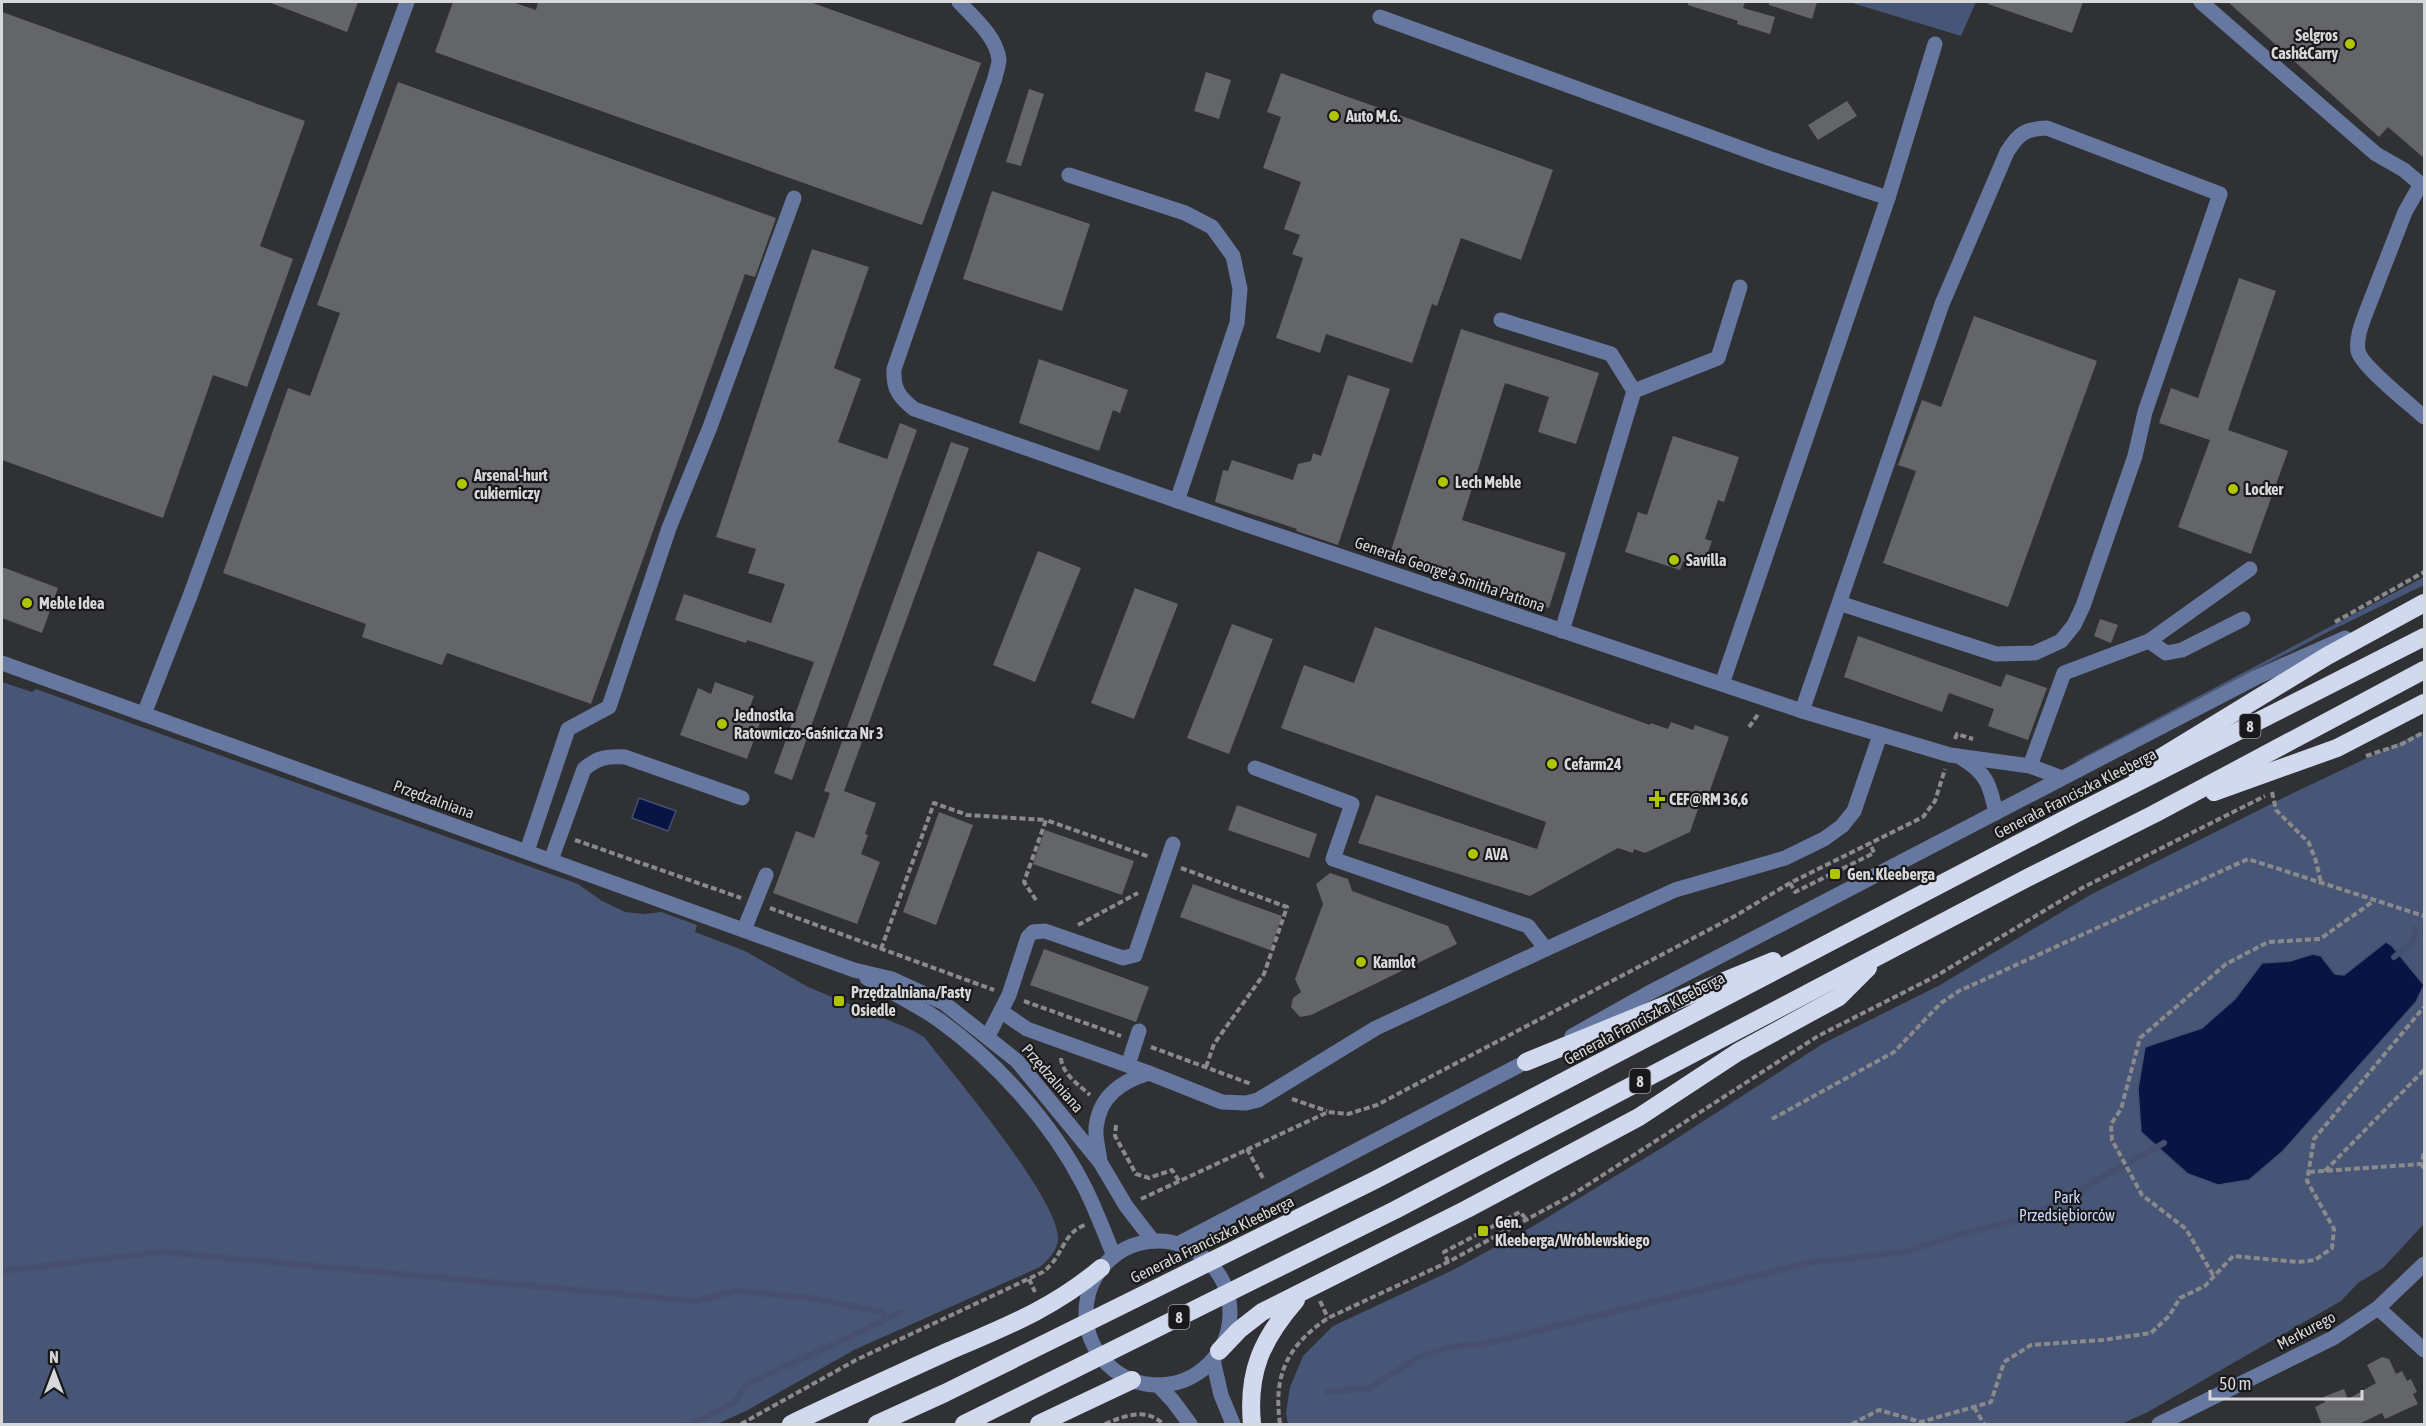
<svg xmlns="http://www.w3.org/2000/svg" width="2426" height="1426" font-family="'Asap Condensed',sans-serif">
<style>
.green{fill:#475576}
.water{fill:#081443;stroke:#464f70;stroke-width:1.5}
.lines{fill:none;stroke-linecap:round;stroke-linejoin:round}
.stream{stroke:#464f70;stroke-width:6}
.building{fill:#646569}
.path{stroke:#898a8c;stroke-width:4;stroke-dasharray:6 3;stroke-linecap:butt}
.minor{stroke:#6677a0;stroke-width:15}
.highway{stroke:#d0d9ed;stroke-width:18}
.poi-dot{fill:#b0c501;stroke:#19191b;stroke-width:2}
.labels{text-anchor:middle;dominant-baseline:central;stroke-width:4.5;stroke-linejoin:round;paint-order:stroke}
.shield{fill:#19191b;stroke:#9e9fa0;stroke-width:1.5}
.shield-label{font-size:15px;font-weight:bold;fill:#d7d8d9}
.poi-label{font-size:16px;font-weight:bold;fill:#d7d8d9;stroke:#19191b;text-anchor:start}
.street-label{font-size:16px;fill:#d7d8d9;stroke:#19191b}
.park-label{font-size:16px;fill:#cbdafb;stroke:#19191b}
</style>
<rect width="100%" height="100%" fill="#303134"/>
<g class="green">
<path d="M1849 2H1976L1961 36Z"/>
<path d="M2424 577V585L2330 631 2086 758 2074 762Z"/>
<path d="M2 682 32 692 36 689 578 884 602 901 625 912 644 914 661 912 697 925 695 932 745 951 808 987 910 1029 924 1037C952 1073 1061 1201 1058 1240 1057 1251 1048 1260 1040 1267L854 1350 746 1411 717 1424H2Z"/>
<path d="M2424 731V1224L2383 1268 2358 1283 2341 1301 2146 1413 2121 1424H1288L1286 1413 1290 1387 1303 1356 1333 1326 1453 1270 1530 1228 1668 1144 1824 1043 1940 985 2090 895 2291 794Z"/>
</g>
<g class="water">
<path d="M639 798 676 811 668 831 632 818Z"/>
<path d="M2386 942 2392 946 2424 985 2416 1002 2283 1151 2249 1180 2218 1185 2188 1174 2141 1132 2138 1089 2145 1047 2202 1028 2235 999 2262 963 2290 961 2313 954 2321 956 2335 974 2344 975Z"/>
</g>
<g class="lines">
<g class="stream">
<path d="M2394 957 2413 942 2415 929"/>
<path d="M2 1271 161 1252 696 1301 735 1291 810 1298 882 1312 888 1318"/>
<path d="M1328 1392 1369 1388 1419 1357 1453 1346 1477 1345 1497 1341 1807 1263 1904 1252 1954 1236 2030 1217 2164 1143"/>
<path d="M690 1424 734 1403 746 1385 902 1312"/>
</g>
</g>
<g class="building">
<path d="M272 2H358L347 32 271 3Z"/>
<path d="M453 2H512L536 10 538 2H810L981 63 922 225 435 52Z"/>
<path d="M1688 2H1745L1743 8 1775 17 1770 34 1737 24 1738 21 1688 5Z"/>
<path d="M1769 2H1817L1812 19 1769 5Z"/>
<path d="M1988 2H2083L2072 33 1988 4Z"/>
<path d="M2228 2H2424V158L2388 127 2379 137Z"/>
<path d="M2 12 305 121 260 246 293 259 247 387 213 375 163 518 2 460Z"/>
<path d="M1206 72 1231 80 1219 119 1194 111Z"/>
<path d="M1281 73 1553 170 1521 260 1461 238 1437 306 1432 304 1412 363 1326 334 1320 353 1276 338 1303 258 1292 254 1300 235 1284 229 1301 182 1263 168 1281 117 1267 112Z"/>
<path d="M398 82 776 218 755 277 745 274 591 704 447 653 442 665 362 637 366 624 223 573 288 388 310 396 340 313 317 305Z"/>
<path d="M1029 89 1044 94 1021 166 1006 162Z"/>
<path d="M1847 101 1857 116 1818 140 1808 125Z"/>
<path d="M992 191 1090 224 1062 311 963 279Z"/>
<path d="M812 249 869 267 834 368 861 379 838 442 887 459 900 423 917 430 792 780 774 773 814 662 747 640 746 643 675 620 684 594 771 623 785 584 748 573 756 549 716 537Z"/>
<path d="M2239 278 2276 291 2228 430 2288 451 2251 554 2178 527 2210 440 2159 423 2171 388 2198 398Z"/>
<path d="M1974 316 2097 361 2008 607 1883 563 1916 471 1898 465 1922 400 1941 407Z"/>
<path d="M1461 329 1599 373 1576 444 1538 432 1549 397 1505 383 1462 520 1566 553 1549 608 1389 557Z"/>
<path d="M1039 359 1128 390 1120 413 1113 410 1099 451 1019 423Z"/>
<path d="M1348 375 1390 389 1338 545 1296 531 1297 529 1215 502 1223 470 1228 471 1232 460 1293 480 1298 464 1311 461 1313 453 1321 456Z"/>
<path d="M1673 436 1739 457 1724 502 1718 500 1705 539 1712 541 1705 560 1697 566 1683 561 1680 570 1625 552 1638 512 1647 515Z"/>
<path d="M951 442 969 448 844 791 876 803 865 834 868 835 861 854 880 862 857 924 773 893 796 831 814 838 830 793 824 791Z"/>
<path d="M1038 551 1081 568 1035 682 993 665Z"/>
<path d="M2 567 58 588 42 633 2 618Z"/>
<path d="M1135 588 1178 604 1134 719 1091 703Z"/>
<path d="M2100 619 2118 625 2111 643 2094 636Z"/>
<path d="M1232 624 1273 639 1229 754 1187 738Z"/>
<path d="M1375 627 1650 725 1651 723 1668 729 1671 722 1693 730 1695 725 1729 737 1709 793 1704 792 1690 832 1645 853 1634 849 1633 853 1618 848 1530 896 1358 843 1376 795 1537 849 1546 822 1281 728 1304 665 1354 683Z"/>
<path d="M1858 636 2001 687 2006 674 2047 688 2028 740 1988 726 1994 709 1949 693 1942 712 1844 677Z"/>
<path d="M715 682 754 696 749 709 764 712 747 759 680 735 698 688 711 694Z"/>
<path d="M1237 805 1317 834 1309 858 1228 830Z"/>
<path d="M939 812 973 825 936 925 903 912Z"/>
<path d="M1045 830 1134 861 1122 895 1033 864Z"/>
<path d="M1330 873 1348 879 1352 891 1448 926 1457 944 1311 1015 1300 1017 1291 1007 1293 998 1301 992 1295 979 1323 904 1316 884Z"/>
<path d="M1193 884 1282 916 1270 950 1180 917Z"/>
<path d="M1044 949 1149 987 1136 1022 1030 985Z"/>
<path d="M2382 1357 2389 1359 2396 1374 2402 1371 2407 1381 2411 1379 2417 1392 2413 1394 2418 1404 2385 1419 2382 1413 2357 1425H2322L2315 1407 2325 1402 2323 1397 2344 1389 2348 1399 2376 1383 2367 1365Z"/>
</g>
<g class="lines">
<g class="path">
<path d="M2335 622 2424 572"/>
<path d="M1749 727 1759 713"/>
<path d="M1955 739 1957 734 1973 739"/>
<path d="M2366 756 2402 744 2424 732"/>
<path d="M2272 792 2276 810 2309 843 2316 861 2321 883"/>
<path d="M575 840 741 898"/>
<path d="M1181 868 1287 907 1264 974 1214 1044 1206 1067"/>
<path d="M1790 883 1795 892 1874 853 1870 843"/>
<path d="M1036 900 1024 882 1046 820 1150 857"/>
<path d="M770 908 994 990"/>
<path d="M1078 925 1138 893"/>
<path d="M881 949 934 803 967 815 1046 820"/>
<path d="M1024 1001 1121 1036"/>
<path d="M1151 1047 1251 1084"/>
<path d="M1061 1058C1062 1074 1079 1085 1090 1095"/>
<path d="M1292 1099 1327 1111"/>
<path d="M1772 1119 1894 1052 1941 1003 1959 991 2248 859 2424 916"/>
<path d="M1116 1125 1115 1136 1136 1174 1149 1178 1172 1170 1179 1181"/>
<path d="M1247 1149 1264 1180"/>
<path d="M2421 1164 2424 1168"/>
<path d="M2325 1171 2424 1070"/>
<path d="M2309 1172 2421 1164 2424 1153"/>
<path d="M1141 1199 1328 1112 1348 1114 1377 1105 1735 916 1790 883 1923 817 1935 801 1945 769"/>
<path d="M1448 1262 1444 1252 1520 1212 1527 1220"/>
<path d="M2213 1275 2186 1229 2142 1195 2112 1140 2111 1124 2121 1109 2140 1038 2226 964 2268 942 2320 939 2375 900"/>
<path d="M1029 1279 1035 1292"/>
<path d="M1320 1301 1328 1318"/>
<path d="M1974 1407 1984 1424"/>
<path d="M741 1424 856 1360 1043 1272C1064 1256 1062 1233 1085 1225"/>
<path d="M1105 1424C1124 1416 1146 1407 1163 1424"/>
<path d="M1280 1424C1273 1375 1287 1346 1328 1318L1448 1262 1572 1195 1818 1036 1936 976 2082 888 2265 796"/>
<path d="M1852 1424 1879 1410 1921 1422 1991 1402 2004 1362 2031 1345 2103 1340 2151 1333 2169 1316 2180 1298 2205 1286 2233 1256 2298 1262 2315 1260 2332 1248 2334 1229 2307 1181 2314 1139 2424 1007"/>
</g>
<g class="minor">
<path d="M959 2C973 17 997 37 999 60 999 65 996 72 995 78L894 369C893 389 899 397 914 409L1244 524 1802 711 1950 755 2030 766 2062 778"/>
<path d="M2201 2 2376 154 2404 170 2424 187"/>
<path d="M1380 17 1771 159 1888 198"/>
<path d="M1069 175 1185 213 1212 227 1233 256 1240 289 1237 323 1177 501"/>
<path d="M2421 184 2405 212 2365 315C2361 326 2356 339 2358 351 2361 366 2411 405 2424 417"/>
<path d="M1501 320 1611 354 1634 391 1562 631"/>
<path d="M1634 391 1718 358 1740 287"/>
<path d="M2149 641 2250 569"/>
<path d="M2 663 854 970 892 979 944 1003 1017 1061 1100 1162 1126 1206 1153 1241"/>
<path d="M1722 684 1888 198 1935 44"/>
<path d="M1802 711 1942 304 2007 152C2019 133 2025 129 2047 128L2220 194 2145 412 2135 456 2083 606 2074 625 2061 641 2035 653 1996 654 1839 603"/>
<path d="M144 714 190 596 407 2"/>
<path d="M1963 759C1987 774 1990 785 1996 813"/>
<path d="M2030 766 2064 673 2149 641 2166 653 2182 650 2243 619"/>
<path d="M1255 768 1352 804 1333 859 1528 926 1546 949"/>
<path d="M527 851 568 729 609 707 669 528 710 427 794 198"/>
<path d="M551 860 584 769C598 757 608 756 625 757L742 798"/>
<path d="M744 930 766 875"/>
<path d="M867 978C891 992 916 1004 939 1020 995 1060 1051 1122 1083 1184 1095 1207 1104 1232 1114 1256"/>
<path d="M1002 1012 1027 1029 1149 1073 1222 1102 1246 1103 1258 1100 1376 1028 1546 949 1675 890 1785 858 1824 839 1842 826 1854 811 1880 735"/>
<path d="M988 1036 1009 995 1028 937 1033 932 1045 931 1123 958 1135 955 1173 844"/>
<path d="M1572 1036 1647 994 2257 677 2345 638"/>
<path d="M1128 1065 1139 1031"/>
<path d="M1100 1162C1099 1151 1095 1138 1096 1128 1099 1096 1122 1081 1149 1073"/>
<circle cx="1158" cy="1313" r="72"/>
<path d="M1178 1244 1535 1057"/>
<path d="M2378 1308 2424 1350"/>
<path d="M1213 1360 1221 1395 1233 1424"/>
<path d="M1158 1385 1173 1401 1190 1424"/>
<path d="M2159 1424 2333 1338 2378 1308 2424 1264"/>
</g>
<g class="highway">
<path d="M2137 772 2327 656 2424 603"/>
<path d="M2214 792 2337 748 2424 703"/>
<path d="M1526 1062 1773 961"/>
<path d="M1219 1351 1239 1330 1262 1312 1467 1209 1639 1117 1738 1052 1839 997 1868 968"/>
<path d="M791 1424C843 1399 896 1375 949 1351 1005 1327 1054 1308 1101 1268"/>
<path d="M877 1424 945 1393 1375 1180 2075 814 2424 637"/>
<path d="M964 1424 1395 1210 2031 876 2154 814 2424 670"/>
<path d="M1039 1424 1132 1380"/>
<path d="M1252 1424C1247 1372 1262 1339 1296 1300"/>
</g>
</g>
<g class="poi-dot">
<circle cx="2350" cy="44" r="6"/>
<circle cx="1334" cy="116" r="6"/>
<circle cx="1443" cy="482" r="6"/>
<circle cx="462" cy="484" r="6"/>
<circle cx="2233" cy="489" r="6"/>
<circle cx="1674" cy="560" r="6"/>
<circle cx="27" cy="603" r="6"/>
<circle cx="722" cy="724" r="6"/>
<circle cx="1552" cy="764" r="6"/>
<path d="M1654 790h6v6h6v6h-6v6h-6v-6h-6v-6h6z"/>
<circle cx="1473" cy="854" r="6"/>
<rect x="1829" y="868" width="12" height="12" rx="3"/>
<circle cx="1361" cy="962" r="6"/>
<rect x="833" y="995" width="12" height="12" rx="3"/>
<rect x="1477" y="1225" width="12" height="12" rx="3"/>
</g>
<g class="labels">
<g class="shield">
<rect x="2239.5" y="714" width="21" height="24" rx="4.5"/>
<rect x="1629.5" y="1069" width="21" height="24" rx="4.5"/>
<rect x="1168.5" y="1305" width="21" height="24" rx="4.5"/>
</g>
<g class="shield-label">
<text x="2250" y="726">8</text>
<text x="1640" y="1081">8</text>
<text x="1179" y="1317">8</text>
</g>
<g class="poi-label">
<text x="2338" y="35" text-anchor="end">Selgros<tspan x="2338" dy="18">Cash&amp;Carry</tspan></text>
<text x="1346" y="116">Auto M.G.</text>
<text x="474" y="475">Arsenal-hurt<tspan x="474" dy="18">cukierniczy</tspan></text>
<text x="1455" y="482">Lech Meble</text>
<text x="2245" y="489">Locker</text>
<text x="1686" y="560">Savilla</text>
<text x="39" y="603">Meble Idea</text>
<text x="734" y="715">Jednostka<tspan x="734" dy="18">Ratowniczo-Gaśnicza Nr 3</tspan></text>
<text x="1564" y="764">Cefarm24</text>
<text x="1669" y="799">CEF@RM 36,6</text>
<text x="1485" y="854">AVA</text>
<text x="1847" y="874">Gen. Kleeberga</text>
<text x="1373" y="962">Kamlot</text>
<text x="851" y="992">Przędzalniana/Fasty<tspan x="851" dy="18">Osiedle</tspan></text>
<text x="1495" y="1222">Gen.<tspan x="1495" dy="18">Kleeberga/Wróblewskiego</tspan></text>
</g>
<g class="street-label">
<text transform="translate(1450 574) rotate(19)">Generała George'a Smitha Pattona</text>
<text transform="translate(2075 793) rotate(-27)">Generała Franciszka Kleeberga</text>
<text transform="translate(434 799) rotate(20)">Przędzalniana</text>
<text transform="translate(1644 1018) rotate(-28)">Generała Franciszka Kleeberga</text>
<text transform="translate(1053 1078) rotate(49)">Przędzalniana</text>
<text transform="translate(1212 1239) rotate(-26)">Generała Franciszka Kleeberga</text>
<text transform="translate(2306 1330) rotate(-28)">Merkurego</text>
</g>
<g class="park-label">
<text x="2067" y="1197">Park<tspan x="2067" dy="18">Przedsiębiorców</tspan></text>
</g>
</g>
<rect width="2426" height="1426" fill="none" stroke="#d7d8d9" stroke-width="6"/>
<g transform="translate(54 1372)" stroke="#19191b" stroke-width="4.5" paint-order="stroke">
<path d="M0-4.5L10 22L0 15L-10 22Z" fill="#d7d8d9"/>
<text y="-9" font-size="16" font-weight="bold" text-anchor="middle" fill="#d7d8d9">N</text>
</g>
<path d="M2210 1390v9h152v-9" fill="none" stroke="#d7d8d9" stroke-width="3"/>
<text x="2219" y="1390" font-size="18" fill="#d7d8d9" stroke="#19191b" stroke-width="4.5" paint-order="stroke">50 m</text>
</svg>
